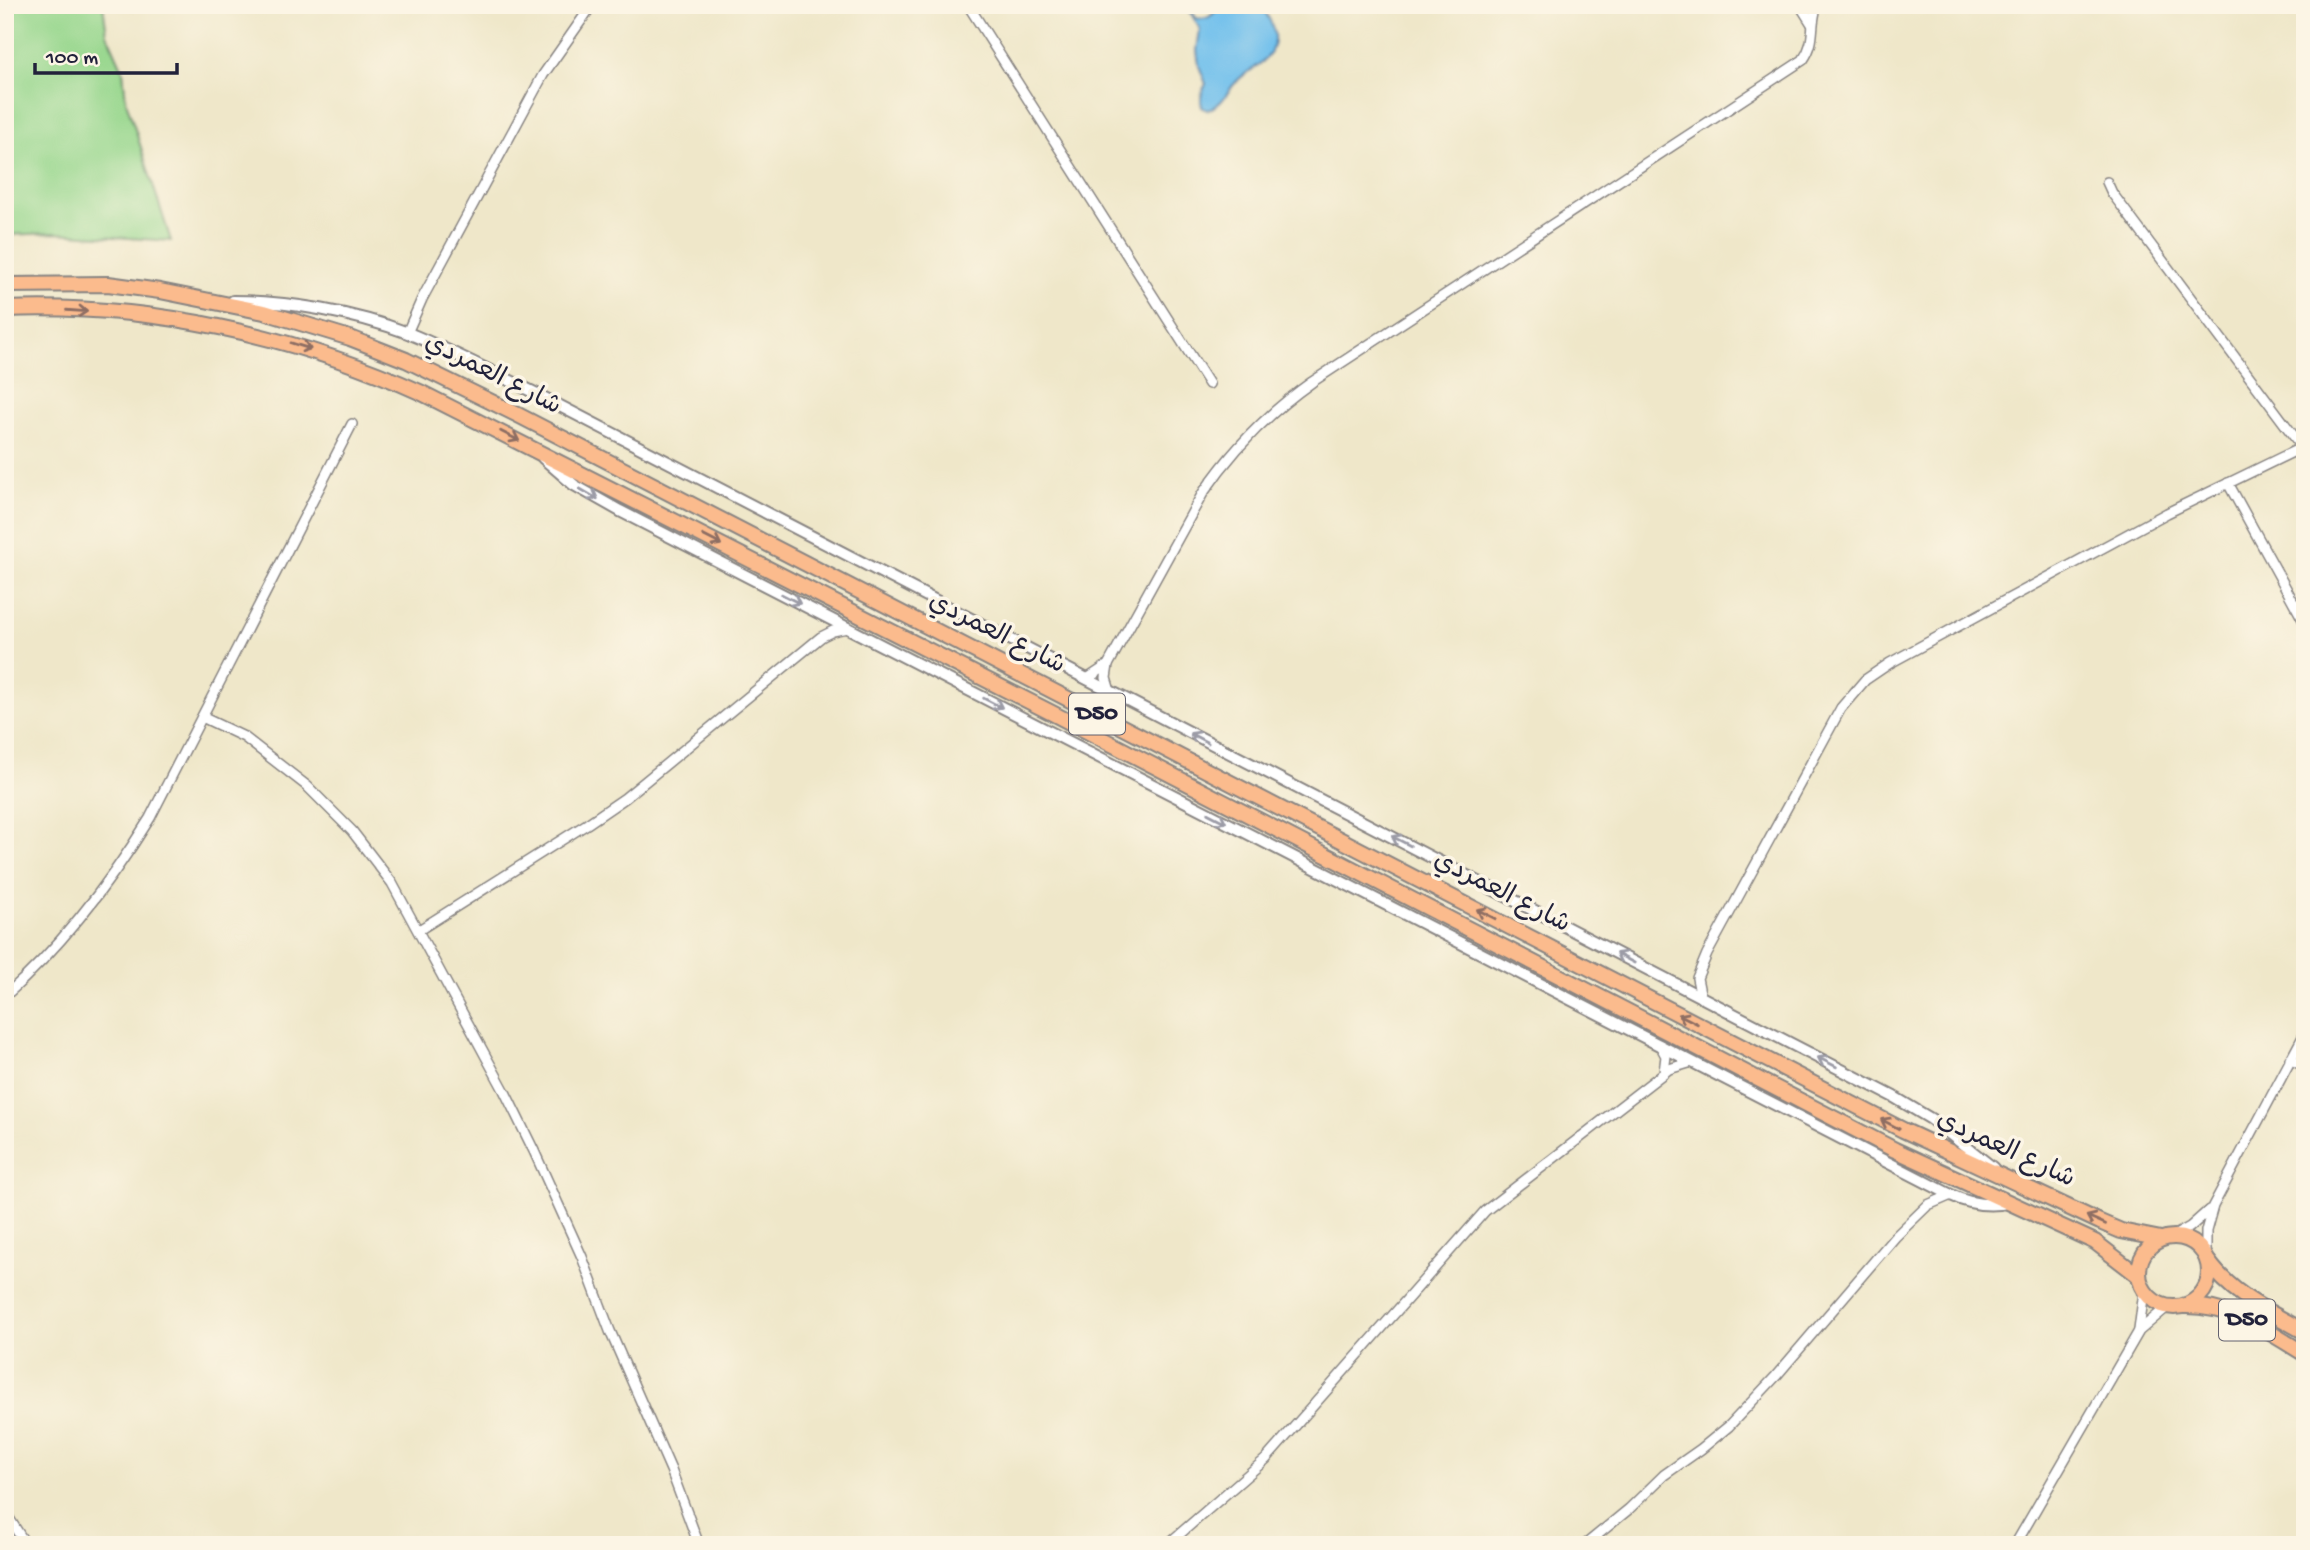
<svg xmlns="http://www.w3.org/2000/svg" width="2310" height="1550" font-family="'Gochi Hand','Playpen Sans Arabic',sans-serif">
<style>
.green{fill:#98d78e;stroke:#5d7c64;stroke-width:2}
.water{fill:#71c0ec;stroke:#4a7194;stroke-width:2}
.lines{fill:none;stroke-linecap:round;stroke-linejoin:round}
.minor-casing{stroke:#888482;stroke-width:12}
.tertiary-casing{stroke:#888482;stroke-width:14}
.primary-casing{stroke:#888482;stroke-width:18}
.motorway-casing{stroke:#888482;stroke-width:21}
.minor{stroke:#fff;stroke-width:9}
.tertiary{stroke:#fff;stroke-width:10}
.primary{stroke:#fbbb8d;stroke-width:14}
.motorway{stroke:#fbbb8d;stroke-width:18}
.oneway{stroke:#8e6e64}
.oneway2{stroke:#9c9ca7}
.labels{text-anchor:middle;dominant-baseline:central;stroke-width:7;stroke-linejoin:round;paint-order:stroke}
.shield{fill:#fcf5e5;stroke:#63616e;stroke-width:2}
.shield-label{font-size:24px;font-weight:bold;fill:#22223b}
.street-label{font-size:26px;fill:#22223b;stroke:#fcf5e5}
</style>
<rect width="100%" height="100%" fill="#fcf5e5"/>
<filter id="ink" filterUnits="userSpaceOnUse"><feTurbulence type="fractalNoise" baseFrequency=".0143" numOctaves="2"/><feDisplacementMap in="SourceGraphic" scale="14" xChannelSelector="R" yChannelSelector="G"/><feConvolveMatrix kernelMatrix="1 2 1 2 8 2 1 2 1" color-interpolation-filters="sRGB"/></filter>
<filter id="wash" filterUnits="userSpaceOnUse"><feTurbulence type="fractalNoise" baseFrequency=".00686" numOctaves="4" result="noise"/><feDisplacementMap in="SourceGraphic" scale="28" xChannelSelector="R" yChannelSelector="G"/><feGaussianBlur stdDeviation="1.57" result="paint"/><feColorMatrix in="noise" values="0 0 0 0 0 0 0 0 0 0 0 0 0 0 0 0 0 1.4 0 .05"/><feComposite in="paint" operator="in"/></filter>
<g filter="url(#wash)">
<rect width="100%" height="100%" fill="#efe7c9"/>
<path class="green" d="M5 5H103L107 34 123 70 126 101 171 241 56 233 5 235Z"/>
<path class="water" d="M1186 5H1189L1196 18C1209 21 1212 15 1221 5H1260C1275 24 1282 46 1261 63 1254 69 1245 73 1238 80 1224 93 1227 102 1207 110L1202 107C1200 98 1201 92 1206 84L1199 66 1197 50 1200 29Z"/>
</g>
<g filter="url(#ink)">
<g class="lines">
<defs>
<g id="minor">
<path d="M968 5 1209 384"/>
<path d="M1800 5 1812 24"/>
<path d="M2107 182 2112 193 2302 447"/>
<path d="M407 333 422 299 543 75 592 5"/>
<path d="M2228 483 2305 623"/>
<path d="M1108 665 1106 678 1110 691"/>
<path d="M1087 679 1108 665 1203 493C1233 449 1268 413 1312 382L1803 60C1817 40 1809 26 1817 5"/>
<path d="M202 717 244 737 307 786 352 831 392 883 504 1090 534 1151 582 1257 610 1331 671 1470 699 1545"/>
<path d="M419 930 587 824 625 798 821 637 833 631 847 628"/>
<path d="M5 996C63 945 109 884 150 818L352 424"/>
<path d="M1701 998 1697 978 1707 954 1841 708 1865 680 1890 663 2167 513 2305 446"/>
<path d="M1660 1045 1666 1056 1664 1072"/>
<path d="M2290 1059 2305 1067"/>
<path d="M2172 1237 2190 1227 2209 1210"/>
<path d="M2206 1257V1231L2213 1206 2305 1033"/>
<path d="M2139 1330 2144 1291"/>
<path d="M5 1512 26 1545"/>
<path d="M1167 1545 1266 1459 1485 1211 1669 1069 1692 1062"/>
<path d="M1585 1545 1629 1509 1664 1475 1701 1449 1729 1426 1776 1376 1895 1237 1928 1205 1951 1195"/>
<path d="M2015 1545 2139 1331 2167 1307"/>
</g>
<g id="tertiary">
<path d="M233 301C291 301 355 313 408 333 450 350 490 371 531 391L1894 1097 1931 1119 1993 1168"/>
<path d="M543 458 574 485 620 511 1951 1195C1971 1205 1990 1207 2012 1202"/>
</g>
<g id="primary">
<path d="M5 285 108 284 160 291 264 312 350 338 406 360 518 415 1903 1130 2100 1222 2121 1231 2161 1239"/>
<path d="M5 309C147 303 294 335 422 393L1052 713 1895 1150 2095 1242 2139 1276"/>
<circle cx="2174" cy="1272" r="35"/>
<path d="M2208 1261C2232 1295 2270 1312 2305 1332"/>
<path d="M2184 1306C2231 1305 2267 1331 2305 1354"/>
</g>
<path id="motorway" d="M5 310 9 309"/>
</defs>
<use href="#minor" class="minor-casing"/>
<use href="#tertiary" class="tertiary-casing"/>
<use href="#primary" class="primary-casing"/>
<use href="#motorway" class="motorway-casing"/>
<use href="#minor" class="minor"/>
<use href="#tertiary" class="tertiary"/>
<use href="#primary" class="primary"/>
<use href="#motorway" class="motorway"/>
</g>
<defs><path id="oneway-shaft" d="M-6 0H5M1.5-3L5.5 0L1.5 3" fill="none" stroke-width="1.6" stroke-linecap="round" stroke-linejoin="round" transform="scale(1.75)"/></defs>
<g class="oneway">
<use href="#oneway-shaft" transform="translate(77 311) rotate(4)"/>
<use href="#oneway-shaft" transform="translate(301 346) rotate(17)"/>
<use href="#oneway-shaft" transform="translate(510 436) rotate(27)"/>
<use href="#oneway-shaft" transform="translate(712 540) rotate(27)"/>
<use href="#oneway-shaft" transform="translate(1486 914) rotate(-153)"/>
<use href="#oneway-shaft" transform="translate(1688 1019) rotate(-153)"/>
<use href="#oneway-shaft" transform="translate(1890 1124) rotate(-152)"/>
<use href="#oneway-shaft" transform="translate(2096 1220) rotate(-156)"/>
</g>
<g class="oneway2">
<use href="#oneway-shaft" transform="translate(589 494) rotate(30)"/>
<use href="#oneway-shaft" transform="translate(791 599) rotate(27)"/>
<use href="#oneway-shaft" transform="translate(993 703) rotate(27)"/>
<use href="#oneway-shaft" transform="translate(1199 738) rotate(-152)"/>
<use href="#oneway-shaft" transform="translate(1217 818) rotate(27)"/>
<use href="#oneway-shaft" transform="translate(1401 841) rotate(-153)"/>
<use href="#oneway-shaft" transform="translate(1625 958) rotate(-152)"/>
<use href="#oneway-shaft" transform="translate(1827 1062) rotate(-153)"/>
</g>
</g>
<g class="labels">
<g class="shield">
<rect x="1069" y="693.5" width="56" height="41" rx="5"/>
<rect x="2219" y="1299.5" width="56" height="41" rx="5"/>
</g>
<g class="shield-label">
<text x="1097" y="714">D50</text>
<text x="2247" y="1320">D50</text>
</g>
<g class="street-label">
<text transform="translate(492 376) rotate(27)">شارع العمردي</text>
<text transform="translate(996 635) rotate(27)">شارع العمردي</text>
<text transform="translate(1501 894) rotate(27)">شارع العمردي</text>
<text transform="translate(2005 1151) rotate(25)">شارع العمردي</text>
</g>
</g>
<rect width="2310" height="1550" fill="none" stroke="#fcf5e5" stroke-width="28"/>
<path d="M35 63v10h142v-10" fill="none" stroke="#22223b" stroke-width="3.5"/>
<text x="46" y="63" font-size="21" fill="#22223b" stroke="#fcf5e5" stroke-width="5" paint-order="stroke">100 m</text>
</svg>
